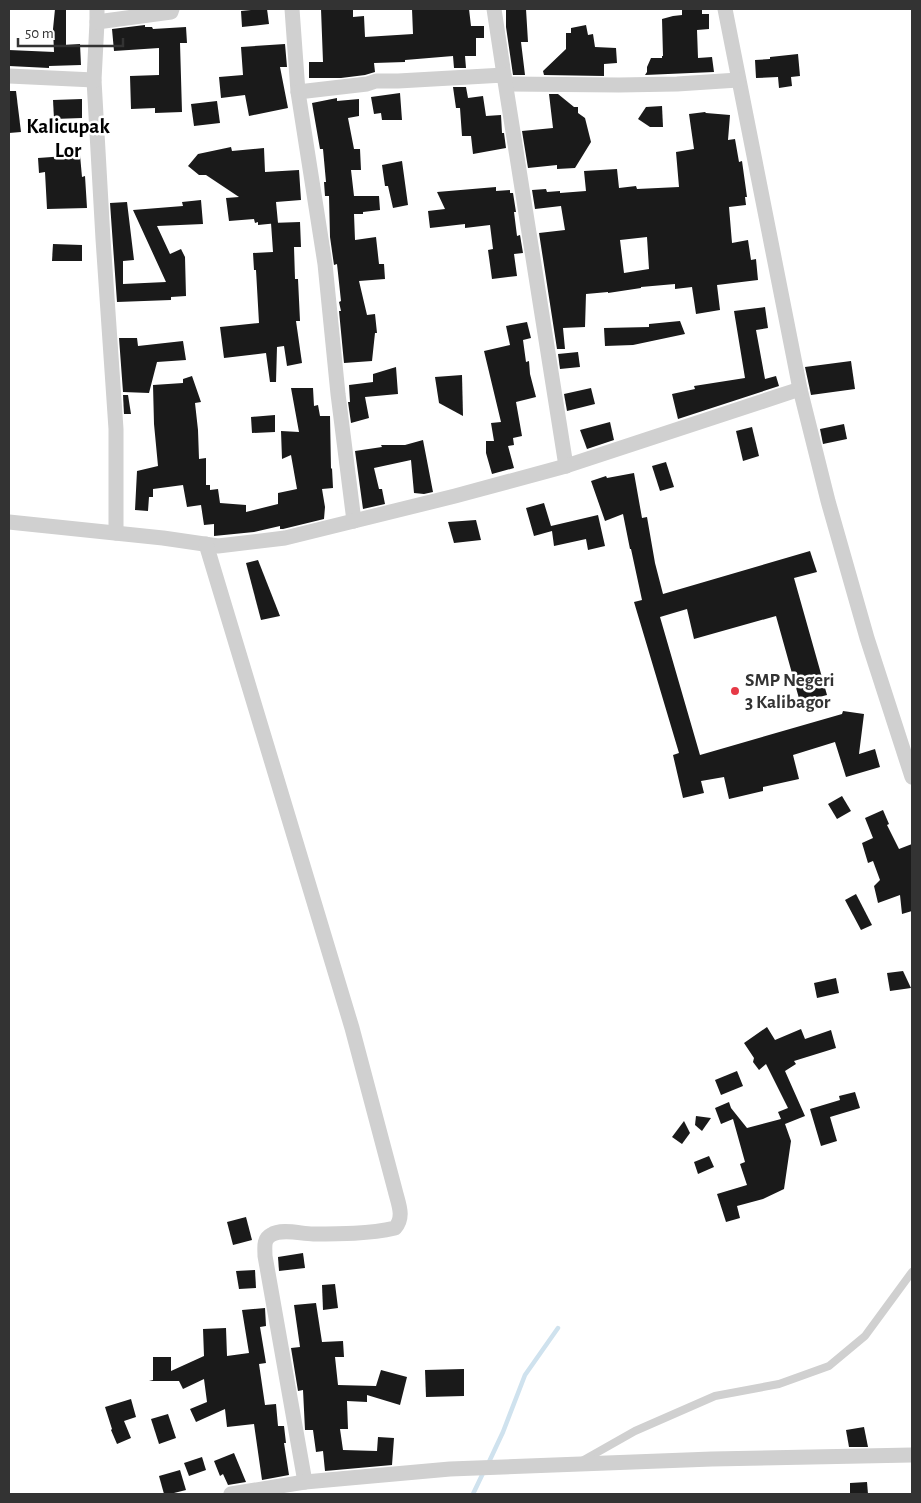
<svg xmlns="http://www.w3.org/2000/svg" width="921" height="1503" font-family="'Alegreya Sans',sans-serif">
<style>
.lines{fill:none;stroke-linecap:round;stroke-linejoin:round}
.stream{stroke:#cfe2ee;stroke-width:4.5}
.building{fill:#1a1a1a;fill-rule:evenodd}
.service{stroke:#d0d0d0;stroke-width:8}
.minor{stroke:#d0d0d0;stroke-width:15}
.poi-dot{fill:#e63946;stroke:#fff;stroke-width:2}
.labels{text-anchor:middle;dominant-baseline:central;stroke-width:5;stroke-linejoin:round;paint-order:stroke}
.poi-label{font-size:19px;font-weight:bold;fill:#333;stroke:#fff;text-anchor:start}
.quarter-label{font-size:21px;font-weight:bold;fill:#000;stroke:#fff}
</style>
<rect width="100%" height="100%" fill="#fff"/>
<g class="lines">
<g class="stream">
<path d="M488 1464 503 1432 525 1375 558 1328"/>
<path d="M473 1494 484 1471"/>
</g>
</g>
<g class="building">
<path d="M55 9H66V45L80 44 81 65 49 66V68L9 66V50L54 52 53 29Z"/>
<path d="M260 9H267L269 24 242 27 241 11Z"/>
<path d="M321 9H353V17L364 16 365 37 413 34 412 9H469L471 26H484V38H476V56H465L466 68H454L453 56 405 60V62L374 63 375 72 365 75 341 78H309V62H323Z"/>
<path d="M506 9H526L528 42H521L525 75H513L506 27Z"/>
<path d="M682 9H702V14H709V29L697 30 698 58 712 57 714 72 645 75 647 72V67L651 58H662V56H663L662 19 673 16 682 15Z"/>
<path d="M145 25V27H152L153 29 186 27 187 43H180L182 112 155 113V108L131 109 130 76 159 75V48L114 51 112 29Z"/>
<path d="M586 25 588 35 593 34 595 47 616 48 617 63 604 64V76L544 75 543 71 566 49V33H571V28Z"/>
<path d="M285 44 287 67H280L288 108 249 116 245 95 221 98 219 77 243 75 241 47Z"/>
<path d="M798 54 800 76 791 77 792 86 779 88 778 77 756 78 755 60 770 59V57Z"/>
<path d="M453 87H466L468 98 483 96 486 116 501 115 502 133H504L506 148 473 154 471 136H462L460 108H456Z"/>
<path d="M9 91H16L21 132 9 133Z"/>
<path d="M400 93 402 120H382L381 113 374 114 371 97Z"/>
<path d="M549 94H558L574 107H578V113L585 118 591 142 575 168 557 169V165L528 168 522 131 553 128Z"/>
<path d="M337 98V101L359 99V116L348 118 354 149H360L361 170H351L354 196H379L380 210 363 212V214H354L355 240 376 237 379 264H384L385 279 359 281 367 315 375 314 377 333H375L372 361 344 363 339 311H341L339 302 341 301 337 264 334 265 330 237 329 196H325L324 182H326L323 149H320L312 103Z"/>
<path d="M82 99V118L54 119 53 100Z"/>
<path d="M217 101 220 123 194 126 191 104Z"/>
<path d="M662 106 663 127H650L638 119 646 107Z"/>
<path d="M705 112 706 113 730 115 728 140 735 139 739 162 742 161 747 197H745L746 205 729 207 732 243 748 240 751 260 756 259 758 280 717 285 720 310 696 314 692 287 675 289V284L641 287V288L608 293V292L586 294 585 327 563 328 565 349H557L539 233 565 230 561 206 535 209 532 190 546 189 547 192 560 191V193L586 191 584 171 617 169 619 188 636 186 637 189 679 187 676 152 694 149 689 114ZM647 237 649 269 624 273 620 240Z"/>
<path d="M231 147 232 151 264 148 265 172 299 170 301 200 276 202 278 223 258 225V222L255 223 254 219 229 221 226 198 239 197 206 175H199L188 166 198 154Z"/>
<path d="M80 155 82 177 85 176 87 208 47 209 45 172 39 173 38 158Z"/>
<path d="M402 161 408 205 393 208 388 186H385L382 165Z"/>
<path d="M496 187V191L510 190V193H513L516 212H514L517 236 520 235 523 253 514 254 517 276 492 279 488 250 493 249 490 225 465 228V224L430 228 428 211 445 209 437 192Z"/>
<path d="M201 200 203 224 157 226 170 254 181 249 185 257 186 296 171 297V300L117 302 110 203 127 202 134 260 123 261V284L166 282 133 210 183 206 182 202Z"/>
<path d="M300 222 301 247H294L295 279H298L300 321H296L302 363 287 366 284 346 277 347 276 382H270L266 353 224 358 220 327 259 323 256 270H254L253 253 273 252 271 223Z"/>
<path d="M53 244 82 245V261H52Z"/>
<path d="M765 307 768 328 756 330 765 379 776 376 779 386 678 419 672 394 695 389 694 386 745 378 734 311Z"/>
<path d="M680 321 685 334 633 345 605 346 604 328 649 327V324Z"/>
<path d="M527 322 531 338 523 340 526 362 529 361 530 374 536 397 516 402 522 436 513 438 514 445 508 446 514 468 492 474 486 453V441H494L491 423 501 422 484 351 510 345 506 326Z"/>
<path d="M119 338H137L138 346 183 341 186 360 157 362 149 393 123 392Z"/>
<path d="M578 352 580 367 560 369 558 354Z"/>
<path d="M851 361 855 389 811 395 805 367Z"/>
<path d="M396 367 398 394 365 397 369 418 351 423 348 402H350L349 385 373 382V374Z"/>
<path d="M462 375 463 416 439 403 435 377Z"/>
<path d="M192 376 201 402 195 403 198 430 199 459 206 458V485H210V490L218 489 220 503 246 505V512L278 504V493L297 489 291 455 282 459 281 431 299 432 291 388H313L314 406 318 405 320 416H330L331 469 332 468 333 488 322 489 325 507 324 519 283 529H280V526L254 532 214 536V524L204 525 201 505 187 507 183 485 153 489V497H149L148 511 135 510 137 471 158 466 154 424 153 385 183 383V379Z"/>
<path d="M591 388 595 404 567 411 564 394Z"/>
<path d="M123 395H128L131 414H124Z"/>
<path d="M275 415V432L252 433 251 417Z"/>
<path d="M610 422 614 440 587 449 580 430Z"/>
<path d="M844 424 847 439 823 444 820 429Z"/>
<path d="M752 427 759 456 743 461 736 431Z"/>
<path d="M423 440 433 492 424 494 414 493 411 460 374 468 379 489H382L385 504 363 509 355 451 382 447 381 445H405Z"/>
<path d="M666 462 674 487 660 491 652 466Z"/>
<path d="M634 473 642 518 647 517 655 563 663 594 810 551 817 572 794 578 827 695 800 702 776 616 694 639 687 609 660 617 700 755 842 714 843 711 864 714 859 754 875 749 880 767 846 777 835 742 793 755 799 779 763 787V791L729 799 724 777 701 781 704 793 683 798 673 755 679 753 634 602 642 600 631 549H630L623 514 605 521 591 481 606 476 607 478Z"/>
<path d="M544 503 551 526 598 515 605 546 588 550 586 539 554 546 552 531 534 536 526 508Z"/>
<path d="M476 520 481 540 454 543 448 522Z"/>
<path d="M258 560 280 616 261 620 246 563Z"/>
<path d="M842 796 851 811 837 819 828 804Z"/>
<path d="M883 810 889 824 887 825 899 849 912 844V911L902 914 900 895 878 903 874 886 880 880 873 861 868 863 862 843 873 838 865 818Z"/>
<path d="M856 894 872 925 861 930 845 900Z"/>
<path d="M903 971 911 988 890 991 887 973Z"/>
<path d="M836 978 839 993 817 998 814 983Z"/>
<path d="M767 1027 775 1040 801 1029 805 1039 831 1030 836 1048 794 1061 796 1064 785 1071 805 1116 785 1124 791 1141 784 1189 763 1199 737 1206 740 1218 726 1222 717 1194 747 1185 740 1164 745 1162 733 1119 721 1124 715 1108 729 1102 731 1108 747 1128 781 1119 778 1112 788 1108 766 1064 759 1070 753 1062 754 1058 744 1043Z"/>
<path d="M737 1071 743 1086 721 1095 715 1080Z"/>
<path d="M855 1092 860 1108 830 1117 837 1141 821 1146 810 1109 840 1100 839 1096Z"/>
<path d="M696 1116 711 1118 702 1131 695 1125Z"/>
<path d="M684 1121 690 1133 682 1144 672 1137Z"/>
<path d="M709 1156 714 1167 698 1174 694 1162Z"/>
<path d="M246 1217 252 1240 233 1245 227 1222Z"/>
<path d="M303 1253 305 1268 279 1271 278 1257Z"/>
<path d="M255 1270 256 1288 239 1289 236 1271Z"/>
<path d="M335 1284 338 1308 323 1310 322 1285Z"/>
<path d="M316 1303 322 1342 343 1341 344 1357H335L338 1385 376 1386 381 1370 407 1377 400 1405 367 1395V1402L347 1401 348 1429H340L343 1450 377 1451 378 1437 394 1438 392 1465 325 1471 323 1451 316 1452 313 1430H305L303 1390 298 1391 291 1348 300 1347 294 1305Z"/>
<path d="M265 1308 266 1326 260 1327 266 1363 259 1364 265 1405 276 1404 278 1426H284L286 1443H284L289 1475 262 1480 254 1424 227 1427 225 1409 196 1422 190 1409 207 1402 204 1379 183 1389 179 1381H149L153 1380V1357H171V1371L204 1356 203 1329 226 1328 227 1356 249 1353 242 1310Z"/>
<path d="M464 1369V1396L426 1397 425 1370Z"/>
<path d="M131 1399 136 1417 124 1421 131 1438 117 1444 111 1430 112 1429 105 1407Z"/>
<path d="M168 1414 176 1438 159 1444 151 1419Z"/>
<path d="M864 1427 868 1447H849L846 1430Z"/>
<path d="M234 1453 246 1482 228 1485 223 1474 220 1476 214 1461Z"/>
<path d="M202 1457 206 1470 189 1476 184 1463Z"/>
<path d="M180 1470 186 1490 170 1494H164L159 1476Z"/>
<path d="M867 1482 868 1494H850V1483Z"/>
</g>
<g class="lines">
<path class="service" d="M582 1461 635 1431 715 1396 779 1384 829 1366 865 1336 912 1272"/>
<g class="minor">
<path d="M97 9V22L94 80 103 239 116 429V533"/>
<path d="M292 9 298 92 325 264 338 394 354 521"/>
<path d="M494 9 504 75"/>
<path d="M725 9 800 389 828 501 867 638 912 777"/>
<path d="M97 22 171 12 172 9"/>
<path d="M9 76 94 80"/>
<path d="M506 84 619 85 677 84 738 80"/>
<path d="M298 92 367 84 376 81H398L504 75 566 466"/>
<path d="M9 522 163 538 218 546 285 538 455 496 566 466 800 389"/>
<path d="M206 544 352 1028 395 1190C398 1203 405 1217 395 1228 369 1234 340 1234 313 1234 301 1234 282 1228 271 1235 263 1239 265 1248 265 1256L305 1482"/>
<path d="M231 1494 305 1482 450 1469 712 1459 912 1455"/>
</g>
</g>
<circle class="poi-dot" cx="735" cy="691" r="5"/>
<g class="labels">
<g class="poi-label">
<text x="745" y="680">SMP Negeri<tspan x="745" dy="22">3 Kalibagor</tspan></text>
</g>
<g class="quarter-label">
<text x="68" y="126">Kalicupak<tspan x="68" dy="24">Lor</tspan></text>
</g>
</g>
<rect width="921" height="1503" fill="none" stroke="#333333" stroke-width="20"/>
<path d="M18 38v8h105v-8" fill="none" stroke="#333333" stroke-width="2.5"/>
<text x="25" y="38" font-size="15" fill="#333333" stroke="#ffffff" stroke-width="4" paint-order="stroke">50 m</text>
</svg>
